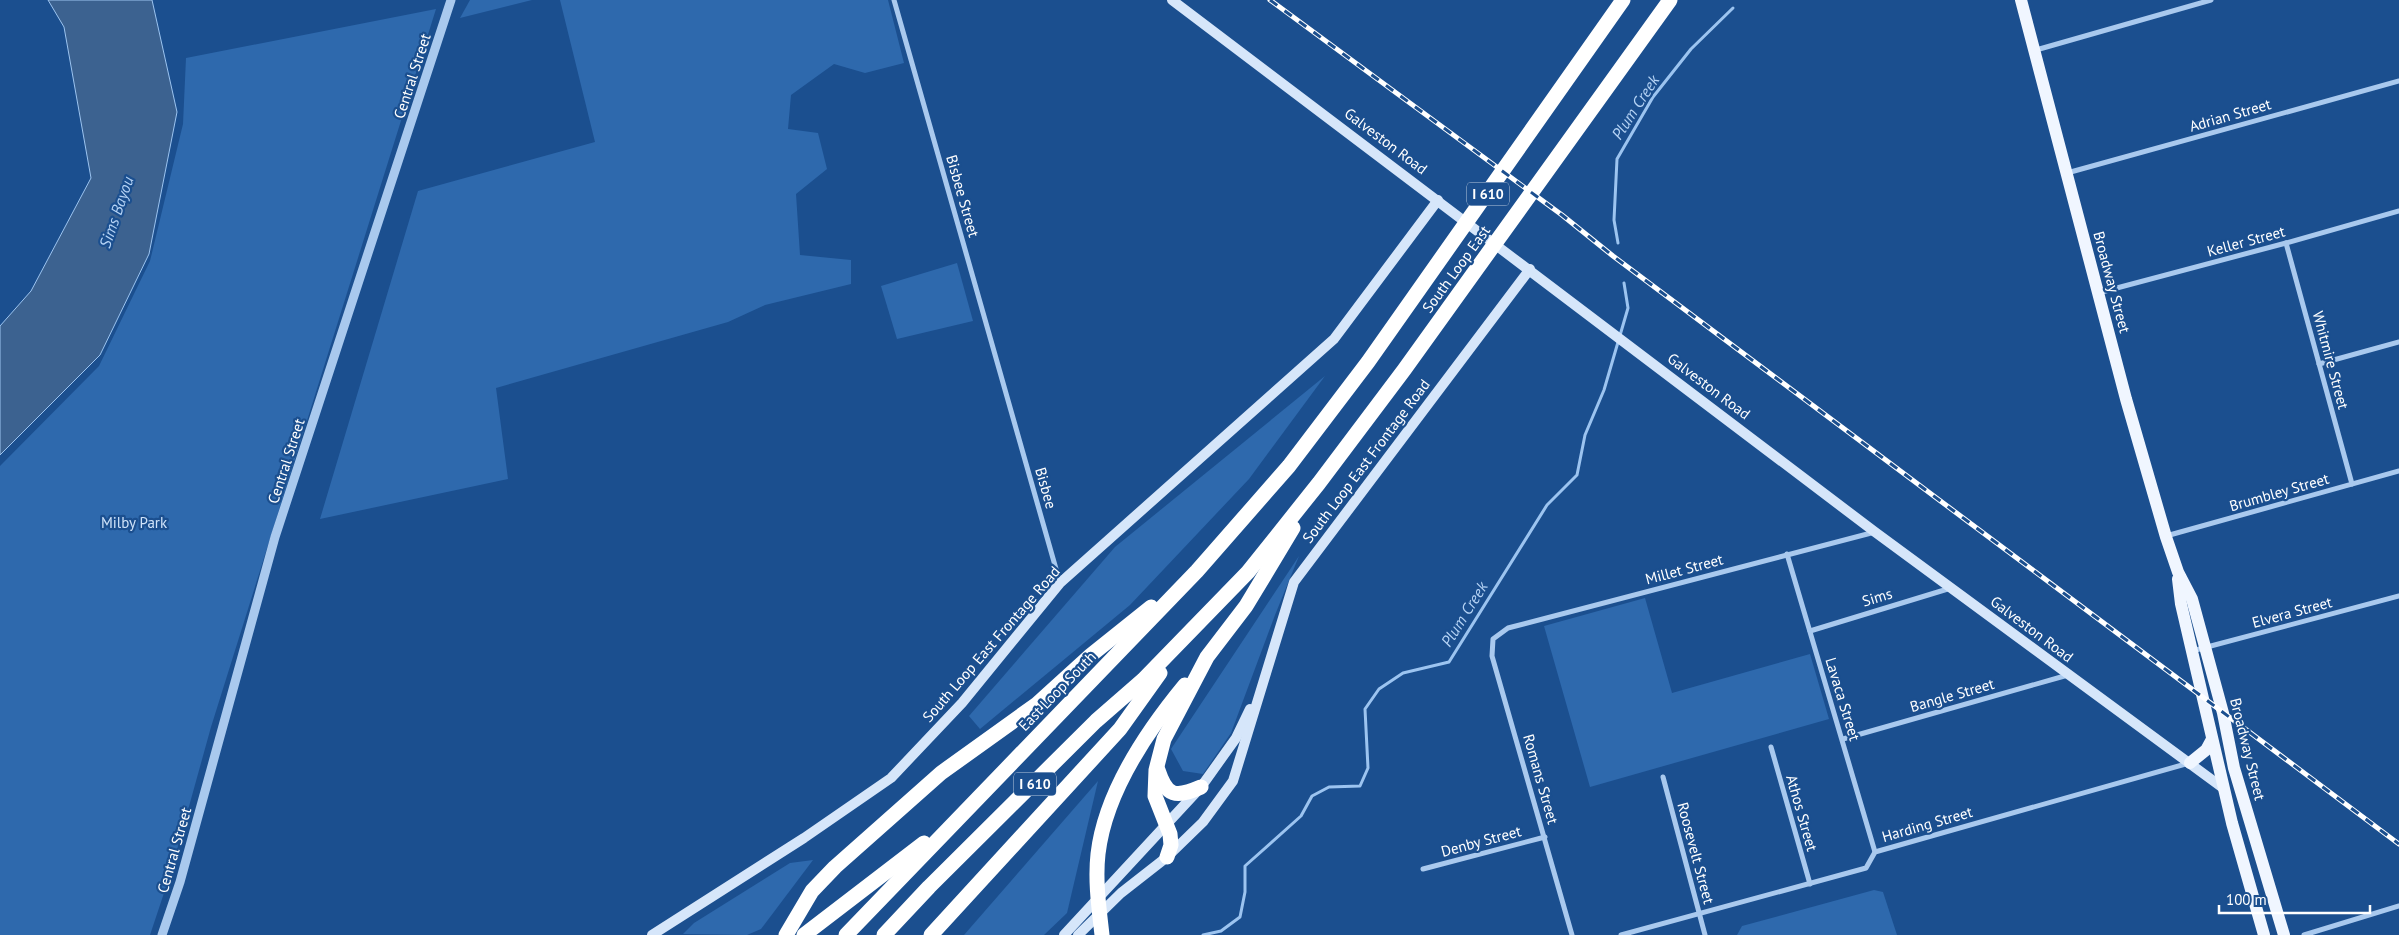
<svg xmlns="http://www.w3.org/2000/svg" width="2399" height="935" font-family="'PT Sans',sans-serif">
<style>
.green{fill:#2e69ad}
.water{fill:#3c6290;stroke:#9cc4f0}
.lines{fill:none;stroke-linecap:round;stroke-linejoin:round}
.stream{stroke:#9cc4f0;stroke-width:3}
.minor{stroke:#a9c9ee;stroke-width:5}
.tertiary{stroke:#a9c9ee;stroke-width:9}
.secondary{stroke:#d6e6fa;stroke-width:10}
.primary{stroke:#f0f6ff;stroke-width:12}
.motorway{stroke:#fff;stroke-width:15}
.rail-casing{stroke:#fff;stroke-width:5}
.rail{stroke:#1b4f8f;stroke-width:3;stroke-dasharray:9;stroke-linecap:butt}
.labels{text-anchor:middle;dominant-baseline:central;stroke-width:4.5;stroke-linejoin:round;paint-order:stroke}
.shield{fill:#1b4f8f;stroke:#bbcadd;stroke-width:1}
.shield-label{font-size:14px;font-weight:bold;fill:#fff}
.street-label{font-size:15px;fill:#fff;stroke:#1b4f8f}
.park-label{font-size:15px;fill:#cfe3fa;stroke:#1b4f8f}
.water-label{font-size:16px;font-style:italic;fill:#b5d3f5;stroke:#1b4f8f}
</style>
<rect width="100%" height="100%" fill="#1b4f8f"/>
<g class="green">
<path d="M470 0H532L460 18Z"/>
<path d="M560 0H888L904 63 865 73 834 64 791 95 788 129 818 133 827 169 796 194 800 255 851 260V284L765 305 728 322 496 388 508 479 320 519 418 191 595 142Z"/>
<path d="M436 9 211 727 170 875 150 935H0V466L99 366 150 261 183 124 186 58Z"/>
<path d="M957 263 973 321 897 339 881 286Z"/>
<path d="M1325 376 1249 479 1130 605 980 729 969 716 1115 547Z"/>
<path d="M1299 556 1275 615 1231 733 1203 774 1183 771 1171 749Z"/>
<path d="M1645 598 1672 693 1810 654 1829 719 1590 787 1544 626Z"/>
<path d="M1098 781 1067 913 1044 935H964Z"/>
<path d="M813 860 761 929 747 935 683 934 694 923 790 863Z"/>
<path d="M1874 890 1883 892 1897 935H1737L1742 926Z"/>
</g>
<path class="water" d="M48 0H152L177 112 149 254 100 355 0 455V326L31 291 91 178 64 27Z"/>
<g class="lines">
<g class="stream">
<path d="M1618 243 1614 220 1617 159 1653 97 1691 49 1733 8"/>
<path d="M1203 935 1221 931 1240 917 1245 892V866L1301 816 1312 796 1329 787 1360 786 1368 768 1365 709 1379 689 1403 673 1449 662 1547 505 1577 475 1585 435 1604 390 1628 308 1624 283"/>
</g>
<g class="minor">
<path d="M894 0 1060 583"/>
<path d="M2036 50 2211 0"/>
<path d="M2067 173 2399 81"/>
<path d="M2286 243 2352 484"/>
<path d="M2098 293 2286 243 2399 211"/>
<path d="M2319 364 2399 342"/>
<path d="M2166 536 2399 471"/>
<path d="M1787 554 1875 852"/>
<path d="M1810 631 1951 588"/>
<path d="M2192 651 2399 596"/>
<path d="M1843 739 2068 675"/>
<path d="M1771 747 1810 884"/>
<path d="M1663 777 1705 935"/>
<path d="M1423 869 1545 837"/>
<path d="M1572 935 1492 656 1493 639 1508 628 1875 532"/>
<path d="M1621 935 1866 868 1875 852 2189 763"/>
<path d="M2304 935 2399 906"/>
</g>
<path class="tertiary" d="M162 935 180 882 275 537 451 0"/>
<g class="secondary">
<path d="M1172 0 1875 532 2223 788"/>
<path d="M652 935 804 838 891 778 962 703 1060 583 1334 339 1438 200"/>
<path d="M1064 935 1201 787 1236 738 1250 709"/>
<path d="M1078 935 1121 893 1167 857 1203 822 1233 781 1294 582 1530 269"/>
</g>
<g class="primary">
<path d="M2021 0 2126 399 2166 537 2178 572 2192 599 2223 713 2234 768 2284 935"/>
<path d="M2178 579 2181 604 2232 823 2264 935"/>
<path d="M2190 763 2206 750 2212 739"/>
</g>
<g class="motorway">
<path d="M1158 770C1167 797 1175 798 1201 787"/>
<path d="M1167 857 1171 845 1170 834 1155 796 1156 770 1164 739 1207 657 1246 606 1293 528"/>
<path d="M786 935 812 891 835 867 941 773 1037 704 1091 655 1151 607"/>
<path d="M804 935 924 843"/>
<path d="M846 935 1197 571 1289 466 1368 362 1623 0"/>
<path d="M884 935 929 887 1096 721 1143 680 1248 572 1319 483 1404 370 1670 0"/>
<path d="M931 935 1120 729 1160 673"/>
<path d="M1102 935C1099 908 1095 881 1098 854 1105 793 1147 731 1185 685"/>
</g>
<defs>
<path id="rail" d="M1270 0 1562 215 1613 256 2399 844"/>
</defs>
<use href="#rail" class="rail-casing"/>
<use href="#rail" class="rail"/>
</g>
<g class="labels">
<g class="shield">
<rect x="1467" y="182.5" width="42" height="23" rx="4"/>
<rect x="1014" y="772.5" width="42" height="23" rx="4"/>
</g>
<g class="shield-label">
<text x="1488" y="194">I 610</text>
<text x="1035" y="784">I 610</text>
</g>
<g class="street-label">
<text transform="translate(412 76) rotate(-72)">Central Street</text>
<text transform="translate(2230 115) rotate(-16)">Adrian Street</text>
<text transform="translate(1386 141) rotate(37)">Galveston Road</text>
<text transform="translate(963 196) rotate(74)">Bisbee Street</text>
<text transform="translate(2246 241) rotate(-15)">Keller Street</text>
<text transform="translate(1456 269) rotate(-54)">South Loop East</text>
<text transform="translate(2112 282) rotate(75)">Broadway Street</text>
<text transform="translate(2331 360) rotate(75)">Whitmire Street</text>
<text transform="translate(1709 386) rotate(37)">Galveston Road</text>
<text transform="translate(286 461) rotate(-72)">Central Street</text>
<text transform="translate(1366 461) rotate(-53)">South Loop East Frontage Road</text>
<text transform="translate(1046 488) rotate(74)">Bisbee</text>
<text transform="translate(2279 492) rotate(-16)">Brumbley Street</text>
<text transform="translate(1684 569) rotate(-15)">Millet Street</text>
<text transform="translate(1877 597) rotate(-17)">Sims</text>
<text transform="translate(2292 612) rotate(-15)">Elvera Street</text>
<text transform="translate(2032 629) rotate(37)">Galveston Road</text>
<text transform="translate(991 644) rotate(-49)">South Loop East Frontage Road</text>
<text transform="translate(1057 691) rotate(-46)">East Loop South</text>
<text transform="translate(1952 695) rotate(-16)">Bangle Street</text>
<text transform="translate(1843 699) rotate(73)">Lavaca Street</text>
<text transform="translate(2248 749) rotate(76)">Broadway Street</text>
<text transform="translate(1541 779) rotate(74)">Romans Street</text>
<text transform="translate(1802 813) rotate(74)">Athos Street</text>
<text transform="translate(1927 824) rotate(-16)">Harding Street</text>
<text transform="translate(1481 841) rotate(-15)">Denby Street</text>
<text transform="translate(174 850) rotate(-74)">Central Street</text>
<text transform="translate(1696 853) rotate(75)">Roosevelt Street</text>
</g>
<g class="park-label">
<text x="134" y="522">Milby Park</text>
</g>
<g class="water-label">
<text transform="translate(1635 107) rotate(-57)">Plum Creek</text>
<text transform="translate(116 212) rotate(-71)">Sims Bayou</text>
<text transform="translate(1464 614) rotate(-58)">Plum Creek</text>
</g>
</g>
<path d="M2219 905v8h151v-8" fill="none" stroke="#ffffff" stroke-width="2.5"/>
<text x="2226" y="905" font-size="15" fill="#ffffff" stroke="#1b4f8f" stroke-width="4" paint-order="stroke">100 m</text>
</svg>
